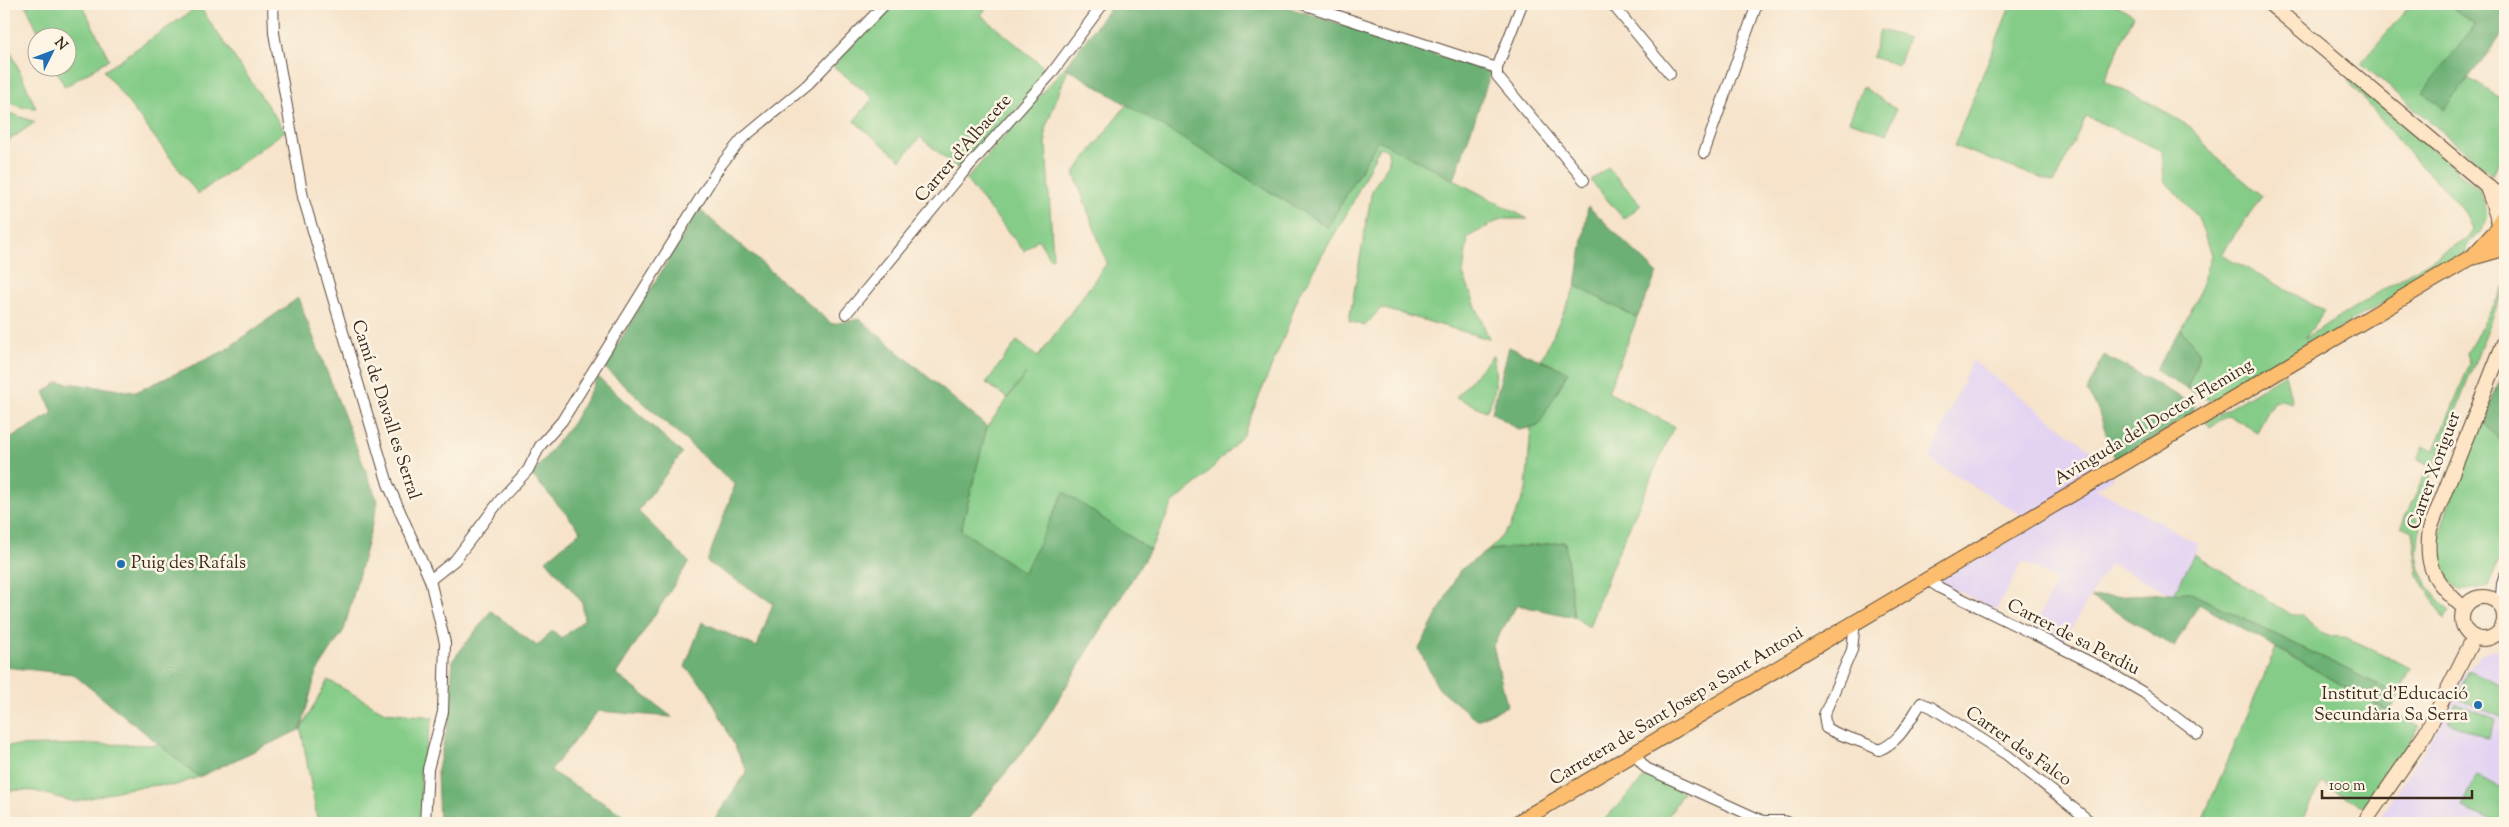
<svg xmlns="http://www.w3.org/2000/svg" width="2509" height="827" font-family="'Sorts Mill Goudy',serif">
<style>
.built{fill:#e3d3f2}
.green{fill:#85cc88;stroke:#607b53}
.forest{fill:#6cb074;stroke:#546d49}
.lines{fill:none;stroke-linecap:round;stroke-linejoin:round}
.street-casing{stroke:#574638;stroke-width:12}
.secondary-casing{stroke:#574638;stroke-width:16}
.primary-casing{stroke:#574638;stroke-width:17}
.street{stroke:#fff;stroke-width:10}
.secondary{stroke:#fee5c5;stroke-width:14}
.primary{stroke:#fcbd6e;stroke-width:15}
.poi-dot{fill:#1f6fb2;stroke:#fcf5e5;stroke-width:2}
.labels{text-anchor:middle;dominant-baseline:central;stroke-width:5;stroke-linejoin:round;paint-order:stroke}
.street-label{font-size:18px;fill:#3b2a1e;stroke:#fcf5e5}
.poi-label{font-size:18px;fill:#3b2a1e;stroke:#fcf5e5;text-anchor:start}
</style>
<rect width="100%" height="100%" fill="#fcf5e5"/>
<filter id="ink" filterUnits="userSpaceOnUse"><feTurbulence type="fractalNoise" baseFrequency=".02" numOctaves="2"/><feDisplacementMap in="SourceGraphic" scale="10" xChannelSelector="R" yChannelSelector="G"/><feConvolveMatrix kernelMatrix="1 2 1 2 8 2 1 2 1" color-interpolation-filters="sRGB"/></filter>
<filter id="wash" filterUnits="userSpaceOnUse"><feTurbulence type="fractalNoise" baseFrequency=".0096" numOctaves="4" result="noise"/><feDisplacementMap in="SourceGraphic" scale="20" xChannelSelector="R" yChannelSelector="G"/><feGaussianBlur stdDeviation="1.12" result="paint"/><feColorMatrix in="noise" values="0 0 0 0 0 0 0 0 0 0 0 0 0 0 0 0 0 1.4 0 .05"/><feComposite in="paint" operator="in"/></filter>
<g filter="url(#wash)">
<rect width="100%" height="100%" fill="#f6e3ca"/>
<g class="built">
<path d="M1972 360 2095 453 2114 478 2096 489 2198 543 2195 554 2173 595 2110 563 2062 644 2033 629 2057 580 2023 562 1996 610 1937 580 2028 528 2021 515 1929 459Z"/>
<path d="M2505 648V823H2385L2380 818 2442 722 2463 676 2479 656 2487 652Z"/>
</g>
<g class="green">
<path d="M25 4H82L109 59 65 87 55 68H68V38L41 37Z"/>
<path d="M892 4H989L981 15 1046 69 1040 84 962 168H957L920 137 901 160 854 121 873 98 833 66Z"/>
<path d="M2011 4H2114L2134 15 2104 81 2152 104 2190 127 2216 157 2262 196 2221 254 2325 311 2305 338 2468 237 2472 230C2462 199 2436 182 2414 159 2391 135 2372 106 2349 82V78L2481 191C2480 198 2484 199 2486 205 2492 224 2477 235 2466 246L2468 252 2220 400H2209L2187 389 2200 354 2181 329 2197 299 2211 255 2198 217 2164 180 2162 151 2086 116 2054 183 1954 146Z"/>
<path d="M2411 4H2448L2475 25 2424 92 2445 108 2468 78 2505 101V145L2493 175 2361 63Z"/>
<path d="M199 6 285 131 198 194 104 71Z"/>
<path d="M4 22 8 45 36 108 20 107 4 100Z"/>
<path d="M1880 30 1908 38 1898 65 1872 57Z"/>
<path d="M1065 67 1068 69 1045 129 1053 257 1050 259 1038 239 1024 251 966 180Z"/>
<path d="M1863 87 1896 109 1887 134 1849 121Z"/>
<path d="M1127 104 1327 227 1378 140 1528 219H1501L1468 237 1463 274 1489 339 1381 308 1365 326 1349 321 1372 190 1389 163 1388 150 1379 147 1350 208 1317 264 1310 279 1299 293 1286 332 1243 435 1202 479 1173 503 1150 550 1064 493 1024 573 961 530 987 427 1026 374 1007 398 986 383 1017 341 1038 357 1107 263 1074 173Z"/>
<path d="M4 111 35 122 4 144Z"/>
<path d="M1608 167 1641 205 1624 219 1591 181Z"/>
<path d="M2505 285 2415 516 2420 525 2417 554 2420 569 2428 586 2449 611 2445 619 2418 575 2412 531 2401 526 2429 465 2417 459 2424 446 2435 450 2470 363 2467 353Z"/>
<path d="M1576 286 1637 318 1608 392 1674 426 1612 566 1589 627 1574 617 1565 542 1489 550 1510 527 1526 491 1531 428 1538 426 1568 372 1541 360Z"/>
<path d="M1493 355C1497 375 1497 395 1486 411L1456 397Z"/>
<path d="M2285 374 2292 403 2282 400 2273 402 2257 432 2228 415 2210 427 2206 422Z"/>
<path d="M2483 421 2505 447V545L2488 586 2461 591C2452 583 2441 573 2439 561 2432 530 2470 453 2483 421Z"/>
<path d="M2195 554 2292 615H2302C2314 629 2326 638 2345 637L2411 668 2399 695 2189 592 2173 595Z"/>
<path d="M2276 648 2390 712 2420 726 2365 808 2322 783 2301 823H2201Z"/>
<path d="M2469 670 2505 686V719L2457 698Z"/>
<path d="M328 680 385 712 433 717 420 771 423 823H318L301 729Z"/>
<path d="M2456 703 2496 719 2488 739 2448 722Z"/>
<path d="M95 744 160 745 199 777 173 786 157 785 125 789 75 802 35 791 14 790 4 795V746Z"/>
<path d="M1647 775 1683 792 1664 823H1601Z"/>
<path d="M2476 776 2505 789V823H2498L2462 808Z"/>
</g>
<g class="forest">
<path d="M1113 4H1277L1491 72 1454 180 1378 140 1328 227 1065 67Z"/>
<path d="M2448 4H2505V31L2444 109 2423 92 2475 25Z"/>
<path d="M1588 206 1657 273 1637 318 1576 286Z"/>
<path d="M699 209 832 324 860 319 987 427 961 530 1024 573 1064 492 1150 550 1037 734 965 823H712L747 771 707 690 685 667 702 622 757 647 773 603 707 562 735 485 604 367Z"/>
<path d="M298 298 378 502 344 630 316 673 301 729 199 777 73 674 4 667V442L53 413 44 392 59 382 136 392 224 351Z"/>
<path d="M2181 329 2200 353 2187 389 2155 370Z"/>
<path d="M1509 347 1568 372 1538 426 1519 430 1492 412Z"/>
<path d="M2104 355 2195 405 2192 414 2116 462 2098 410 2087 391Z"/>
<path d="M598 377 682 453 638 511 689 562 616 674 672 717 598 711 550 771 622 814 616 823H439L437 773 449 719 453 660 491 611 537 646 553 630 561 639 584 620 582 602 546 560 581 531 532 475 573 422Z"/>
<path d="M2501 378 2505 379V447L2483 421Z"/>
<path d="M1565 542 1574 617 1517 605 1493 645 1507 706 1477 720 1438 688 1419 649 1460 570 1489 550Z"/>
<path d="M2189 592 2399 695 2390 712 2199 604 2174 647 2091 597Z"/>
</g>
</g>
<g filter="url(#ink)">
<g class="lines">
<defs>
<g id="street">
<path d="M273 4 274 33 303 197 388 484 430 580 445 643 443 712 428 769 425 823"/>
<path d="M1302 4 1497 68V76L1584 180"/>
<path d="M1612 4 1670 74"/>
<path d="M2280 12 2288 4"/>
<path d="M1497 68 1522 4"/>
<path d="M1704 153 1757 4"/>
<path d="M846 314 962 174 1051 74 1103 4"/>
<path d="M430 580 455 560 501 499 528 470 540 446 562 421 720 166 742 139 807 85 885 4"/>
<path d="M1928 580 1940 588 2100 667 2144 693 2198 734"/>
<path d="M2497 601 2501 596 2502 584 2505 575"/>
<path d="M1855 622 1852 650 1824 715 1826 728C1843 738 1862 740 1879 750 1900 742 1909 721 1921 703L1931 707 2007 755 2092 823"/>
<path d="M2503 627 2505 628"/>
<path d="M1634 754 1646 768 1763 821"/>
<path d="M1762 823 1763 821H1783L1789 823"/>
</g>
<g id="secondary">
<path d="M2270 4 2487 186 2505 198"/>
<path d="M2487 186 2499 223"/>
<circle cx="2483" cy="618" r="21"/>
<path d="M2464 608C2435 583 2424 568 2430 529L2505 340"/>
<path d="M2364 823 2426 733 2474 637"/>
</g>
<g id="primary">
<path d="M2500 237 2499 223 2505 214"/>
<path d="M2475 254 2498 229"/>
<path d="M1517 823 2470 258 2505 248"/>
</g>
</defs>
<use href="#street" class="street-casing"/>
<use href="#secondary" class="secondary-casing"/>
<use href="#primary" class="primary-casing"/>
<use href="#street" class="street"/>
<use href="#secondary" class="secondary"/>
<use href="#primary" class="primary"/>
</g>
</g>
<g class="poi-dot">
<circle cx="121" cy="564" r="5"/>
<circle cx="2478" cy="705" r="5"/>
</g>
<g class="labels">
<g class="street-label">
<text transform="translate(964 149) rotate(-49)">Carrer d'Albacete</text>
<text transform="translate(385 410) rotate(72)">Camí de Davall es Serral</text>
<text transform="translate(2154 423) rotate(-31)">Avinguda del Doctor Fleming</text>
<text transform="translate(2435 471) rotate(-70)">Carrer Xoriguer</text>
<text transform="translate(2073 638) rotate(27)">Carrer de sa Perdiu</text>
<text transform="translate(1677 707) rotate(-31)">Carretera de Sant Josep a Sant Antoni</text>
<text transform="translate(2018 747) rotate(35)">Carrer des Falco</text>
</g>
<g class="poi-label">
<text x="131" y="564">Puig des Rafals</text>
<text x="2468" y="695" text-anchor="end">Institut d'Educació<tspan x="2468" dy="21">Secundària Sa Serra</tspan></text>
</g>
</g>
<rect width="2509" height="827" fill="none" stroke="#fcf5e5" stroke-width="20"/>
<g transform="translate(52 52) rotate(48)"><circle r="24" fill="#fcf5e5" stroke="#afa495"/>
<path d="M0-4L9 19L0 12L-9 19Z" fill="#1f6fb2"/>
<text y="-8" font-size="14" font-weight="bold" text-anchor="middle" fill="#3b2a1e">N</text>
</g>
<path d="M2322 790v8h150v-8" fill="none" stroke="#3b2a1e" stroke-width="2.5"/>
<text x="2329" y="790" font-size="15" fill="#3b2a1e" stroke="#fcf5e5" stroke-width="4" paint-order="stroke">100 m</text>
</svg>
